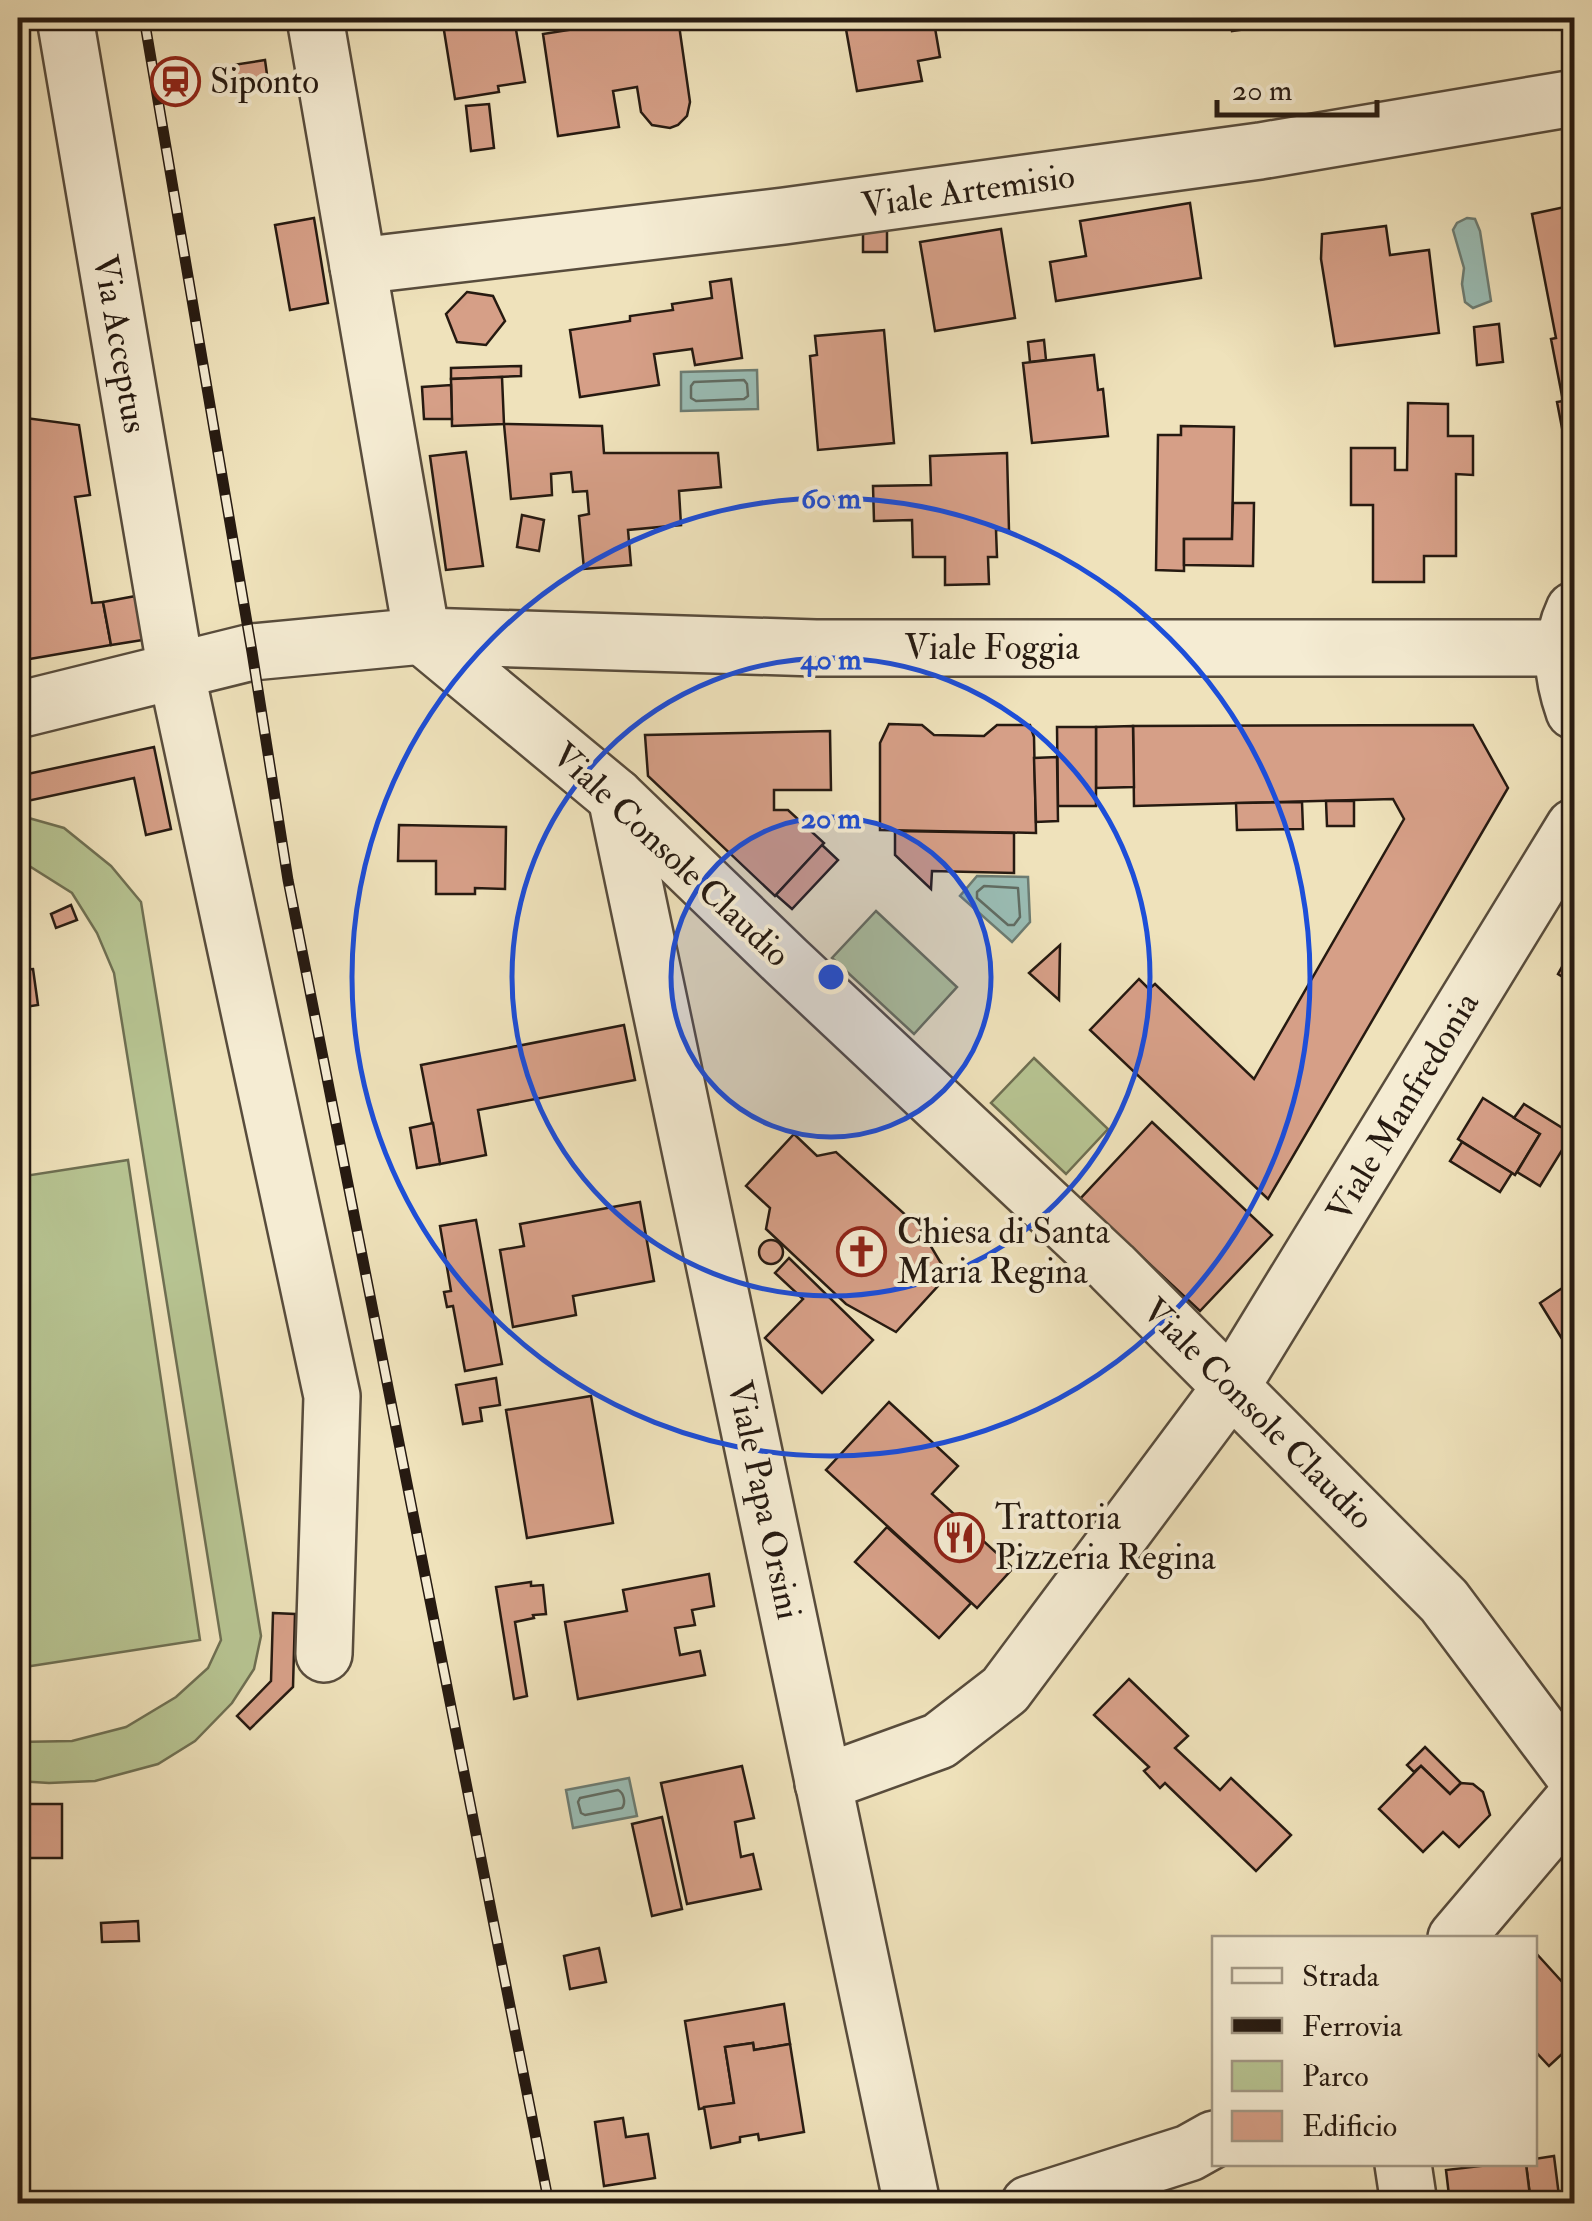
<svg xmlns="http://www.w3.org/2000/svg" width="1592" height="2221" font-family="'IM FELL Double Pica',serif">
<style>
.green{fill:#b7c492;stroke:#6e6f52;stroke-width:2.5}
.water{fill:#9abdb5;stroke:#6c7c73;stroke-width:2.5}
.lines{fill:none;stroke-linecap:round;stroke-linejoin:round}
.shore{stroke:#606c63;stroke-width:2.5}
.building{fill:#d69f87;stroke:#261a11;stroke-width:2.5}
.minor-casing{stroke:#584c3c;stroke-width:60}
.minor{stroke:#f5ecd3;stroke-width:55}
.rail-casing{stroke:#261a11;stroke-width:11}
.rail{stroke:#f5ecd3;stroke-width:8;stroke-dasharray:22;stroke-linecap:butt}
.ring{fill:none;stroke:#1d4ed8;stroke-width:5}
.labels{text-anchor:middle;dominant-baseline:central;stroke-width:8;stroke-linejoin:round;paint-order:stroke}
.poi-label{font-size:35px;fill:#261a11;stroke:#f5ecd3;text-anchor:start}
.street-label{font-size:35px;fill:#261a11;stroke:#f5ecd3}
.centre{fill:#1d4ed8;stroke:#f5ecd3;stroke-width:5}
.ring-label{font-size:30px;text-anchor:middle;font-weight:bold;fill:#1d4ed8;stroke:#f5ecd3;stroke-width:8;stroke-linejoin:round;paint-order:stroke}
</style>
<rect width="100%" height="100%" fill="#efe2bb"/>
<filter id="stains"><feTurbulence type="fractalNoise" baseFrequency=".002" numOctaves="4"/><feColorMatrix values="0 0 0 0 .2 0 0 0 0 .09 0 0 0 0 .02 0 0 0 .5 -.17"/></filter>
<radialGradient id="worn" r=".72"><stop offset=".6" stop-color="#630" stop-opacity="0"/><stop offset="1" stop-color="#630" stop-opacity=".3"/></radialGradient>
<g class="green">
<path d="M18 815 64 828 111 866 141 902 261 1636 254 1669 232 1703 195 1741 158 1764 95 1781 49 1783 18 1781V1742L72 1741 126 1727 176 1697 208 1668 221 1640 114 973 97 933 72 893 26 864 18 863Z"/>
<path d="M876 911 957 987 914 1034 832 958Z"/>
<path d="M1034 1058 1108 1129 1066 1174 991 1103Z"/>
<path d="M128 1160 200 1640 18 1668V1177Z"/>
</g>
<g class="water">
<path d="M1467 218 1475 219 1480 231 1491 301 1473 308 1465 302 1462 284 1464 268 1453 230 1457 223Z"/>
<path d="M757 370 758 409 681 411V372Z"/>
<path d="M977 876 1028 877 1030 922 1012 942 960 896Z"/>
<path d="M629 1778 637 1816 573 1828 566 1790Z"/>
</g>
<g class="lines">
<g class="shore">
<path d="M744 380 747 384 748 396 744 399 696 401 691 398V386L694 382Z"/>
<path d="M984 886 1018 888 1020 917 1014 925H1008L977 898V892Z"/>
<path d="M618 1790C624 1793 626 1803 622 1808L585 1815 581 1813 578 1802 580 1798Z"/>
</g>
</g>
<g class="building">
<path d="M442 18H514L525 82 498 86 499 92 455 99Z"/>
<path d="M644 18H678L690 102 687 116 678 125 670 128 652 125 641 112 637 87 613 91 619 127 558 136 543 34Z"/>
<path d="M844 18H996L935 28 940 57 918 61 922 81 857 91Z"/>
<path d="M1230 18H1272L1273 25 1232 31Z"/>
<path d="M265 60 269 89 237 94 233 65Z"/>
<path d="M489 104 494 148 471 151 466 106Z"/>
<path d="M1190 203 1201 278 1056 301 1050 262 1086 256 1080 221Z"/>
<path d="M1574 205V452L1567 454 1557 402 1563 401 1551 339 1556 338 1532 214Z"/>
<path d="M314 218 328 303 290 310 275 225Z"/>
<path d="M1386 226 1390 255 1429 250 1439 333 1335 346 1321 259 1322 234Z"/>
<path d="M887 229V252H863V230Z"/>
<path d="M1001 229 1015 318 935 331 920 242Z"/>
<path d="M731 279 742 358 695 365 692 349 654 354 659 385 580 397 570 330 630 321V316L673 310 672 304 712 298 710 282Z"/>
<path d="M467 292 493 296 505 321 486 345 457 342 446 314Z"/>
<path d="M1499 324 1503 362 1477 365 1474 327Z"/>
<path d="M884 330 894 443 818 450 810 356 817 355 815 336Z"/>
<path d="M1044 340 1046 360 1030 362 1028 342Z"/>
<path d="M1094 355 1098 390 1103 389 1108 436 1032 443 1023 363Z"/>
<path d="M521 366V376L451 379V368Z"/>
<path d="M502 377 504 424 452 426 451 379Z"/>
<path d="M451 385 452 419H424L422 387Z"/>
<path d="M1408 403 1448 404V436H1473V475L1456 474V556H1424V582H1373V505H1351V448H1395V470H1407Z"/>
<path d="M18 417 79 425 90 495 75 497 92 603 103 602 111 645 18 661Z"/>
<path d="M504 424 602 426 604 453H718L721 487 679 491 681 525 628 530 631 565 584 569 579 516 589 514 587 491 573 492 571 472 551 474 552 495 511 499Z"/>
<path d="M1181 426 1234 427 1232 539H1184V571L1156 570 1158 435H1181Z"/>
<path d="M466 452 483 566 446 570 430 456Z"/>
<path d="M1007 453 1009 530H996L997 557H988L989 584 945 585V557H913L912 520 874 521 873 486 931 485 930 456Z"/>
<path d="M1233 503H1254L1253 566 1184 565V539H1232Z"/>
<path d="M522 515 544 520 539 551 517 547Z"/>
<path d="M141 595 149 639 111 645 103 602Z"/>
<path d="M889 724 922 725 934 735 984 736 997 725H1030L1034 737 1036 833 880 830V743Z"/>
<path d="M1473 725 1508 788 1268 1199 1090 1030 1139 979 1149 989 1155 984 1254 1079 1404 819 1393 799 1134 806 1133 726Z"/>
<path d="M1133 726 1134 787 1096 788V727Z"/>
<path d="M1057 727H1096V806H1058Z"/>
<path d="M830 731 831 790H774V810H788L824 843 775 896 648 776 645 735Z"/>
<path d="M154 747 171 829 146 835 134 778 18 803V776Z"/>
<path d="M1057 757 1058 821 1036 822 1034 758Z"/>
<path d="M1326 801H1354V826H1327Z"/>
<path d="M1302 802 1303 829 1237 830 1236 803Z"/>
<path d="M399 825 506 827 505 889 475 888V894H436V861H398Z"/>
<path d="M895 831 1014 833V873L932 871 931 889 895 855Z"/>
<path d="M822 845 838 860 792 909 776 895Z"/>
<path d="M71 905 77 920 56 928 51 914Z"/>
<path d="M1060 945 1059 1000 1029 973Z"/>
<path d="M1574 945V984L1558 974Z"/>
<path d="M33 969 38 1005 18 1008V970Z"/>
<path d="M624 1025 635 1080 478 1110 486 1155 440 1164 421 1065Z"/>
<path d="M1483 1098 1540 1134 1515 1175 1458 1139Z"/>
<path d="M1524 1104 1572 1134 1540 1186 1517 1172 1540 1134 1514 1118Z"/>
<path d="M1152 1122 1272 1235 1200 1311 1080 1199Z"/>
<path d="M433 1123 440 1164 417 1168 410 1128Z"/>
<path d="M794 1134 817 1156 836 1152 920 1228 948 1275 896 1332 846 1304 766 1229 770 1208 746 1186Z"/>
<path d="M1462 1142 1512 1173 1500 1192 1450 1161Z"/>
<path d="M640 1202 654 1281 573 1296 576 1315 513 1327 500 1250 524 1246 520 1224Z"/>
<path d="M476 1220 502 1364 465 1371 453 1306 447 1307 444 1292 451 1291 440 1226Z"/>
<circle cx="771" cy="1252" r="12"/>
<path d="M789 1258 873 1340 822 1393 765 1338 803 1299 775 1273Z"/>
<path d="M1574 1280V1354L1572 1355 1540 1303Z"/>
<path d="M496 1378 500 1405 480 1408 482 1421 463 1424 456 1385Z"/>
<path d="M591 1396 613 1523 527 1538 506 1410Z"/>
<path d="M889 1402 958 1466 932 1494 1013 1568 977 1608 826 1470Z"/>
<path d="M887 1527 971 1603 939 1638 855 1562Z"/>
<path d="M709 1574 714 1606 692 1610 695 1625 675 1628 680 1655 700 1651 705 1675 578 1699 565 1622 627 1611 623 1590Z"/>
<path d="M531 1582V1586L543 1585 546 1614 533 1615 534 1618 515 1622 527 1696 514 1699 496 1587Z"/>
<path d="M273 1613 295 1614 293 1687 250 1729 237 1716 271 1681Z"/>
<path d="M1129 1679 1188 1736 1175 1748 1220 1790 1231 1778 1291 1835 1256 1871 1165 1783 1160 1788 1144 1771 1149 1767 1094 1715Z"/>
<path d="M1425 1747 1461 1783 1450 1794 1421 1766 1414 1772 1407 1765Z"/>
<path d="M742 1766 754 1818 735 1822 741 1857 753 1854 761 1889 687 1904 661 1783Z"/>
<path d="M1421 1766 1450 1794 1461 1783 1473 1784 1483 1792 1490 1815 1459 1847 1443 1832 1423 1852 1379 1809Z"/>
<rect x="18" y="1804" width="44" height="54"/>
<path d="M662 1817 682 1909 652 1916 632 1824Z"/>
<path d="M138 1921 139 1941 102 1942 101 1923Z"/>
<path d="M599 1948 606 1982 570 1989 564 1956Z"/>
<path d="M1535 1952 1574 1995V2043L1549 2066 1534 2050Z"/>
<path d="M784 2004 790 2044 754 2050 753 2043 725 2047 734 2103 699 2109 685 2021Z"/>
<path d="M753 2043 754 2050 790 2044 804 2132 759 2140 758 2134 740 2137V2142L711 2148 704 2107 734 2103 725 2047Z"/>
<path d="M623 2118 626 2137 648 2134 655 2178 604 2186 595 2122Z"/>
<path d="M1554 2156 1560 2204H1531L1526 2164H1534V2159Z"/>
<path d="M1497 2164H1526L1531 2204H1450L1446 2170Z"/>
<path d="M1326 2194 1344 2204H1302L1312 2195Z"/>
</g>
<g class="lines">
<defs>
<g id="minor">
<path d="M65 18 176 671 332 1396 324 1654"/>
<path d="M315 18 422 636"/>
<path d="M358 266 784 216 1260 151 1574 98"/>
<path d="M1574 610C1558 644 1562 677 1574 711"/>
<path d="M422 636 616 797 786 961 1112 1267 1444 1601 1574 1775"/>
<path d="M18 710 252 652 422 636 816 648H1563"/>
<path d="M616 797 912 2204"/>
<path d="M823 1783 939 1741 1005 1690 1231 1387 1574 827"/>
<path d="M1456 1938 1574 1799"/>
<path d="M1403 2164 1409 2204"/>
<path d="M1029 2204 1189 2153 1214 2139"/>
</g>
</defs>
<use href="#minor" class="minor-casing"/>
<use href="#minor" class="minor"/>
<defs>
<path id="rail" d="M144 18 252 652 288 880 549 2204"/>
</defs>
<use href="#rail" class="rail-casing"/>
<use href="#rail" class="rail"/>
</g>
<circle cx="831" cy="977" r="160" fill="#1d4ed8" fill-opacity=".12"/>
<g class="ring">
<circle cx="831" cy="977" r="160"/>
<circle cx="831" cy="977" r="319"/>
<circle cx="831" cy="977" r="479"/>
</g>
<defs>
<symbol id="station-ring" viewBox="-11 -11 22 22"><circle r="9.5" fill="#f5ecd3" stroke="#8f2418" stroke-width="1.5"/><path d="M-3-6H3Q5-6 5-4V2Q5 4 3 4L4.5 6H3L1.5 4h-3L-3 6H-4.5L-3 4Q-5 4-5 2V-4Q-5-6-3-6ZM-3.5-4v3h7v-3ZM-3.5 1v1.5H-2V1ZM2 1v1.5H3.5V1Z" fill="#8f2418"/></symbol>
<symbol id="church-ring" viewBox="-11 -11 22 22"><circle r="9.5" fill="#f5ecd3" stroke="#8f2418" stroke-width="1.5"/><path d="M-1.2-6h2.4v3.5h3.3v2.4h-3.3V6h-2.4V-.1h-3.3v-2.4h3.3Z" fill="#8f2418"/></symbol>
<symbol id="restaurant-ring" viewBox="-11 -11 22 22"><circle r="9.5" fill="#f5ecd3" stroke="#8f2418" stroke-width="1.5"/><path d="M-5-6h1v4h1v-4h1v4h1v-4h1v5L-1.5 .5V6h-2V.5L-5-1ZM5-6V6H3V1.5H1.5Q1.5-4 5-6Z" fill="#8f2418"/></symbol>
</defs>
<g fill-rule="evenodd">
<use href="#station-ring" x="148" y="54" width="55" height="55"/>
<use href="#church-ring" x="834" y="1224" width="55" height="55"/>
<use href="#restaurant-ring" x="932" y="1510" width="55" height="55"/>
</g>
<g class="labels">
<g class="poi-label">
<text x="210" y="82">Siponto</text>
<text x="897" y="1232">Chiesa di Santa<tspan x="897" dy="40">Maria Regina</tspan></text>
<text x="995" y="1518">Trattoria<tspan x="995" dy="40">Pizzeria Regina</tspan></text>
</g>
<g class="street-label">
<text transform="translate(968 191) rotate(-8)">Viale Artemisio</text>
<text transform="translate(120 344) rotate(80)">Via Acceptus</text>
<text x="992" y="648">Viale Foggia</text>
<text transform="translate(671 855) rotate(43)">Viale Console Claudio</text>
<text transform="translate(1403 1107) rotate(-59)">Viale Manfredonia</text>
<text transform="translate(1258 1414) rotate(45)">Viale Console Claudio</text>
<text transform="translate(764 1500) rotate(78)">Viale Papa Orsini</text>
</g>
</g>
<circle cx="831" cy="977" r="15" class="centre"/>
<g class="ring-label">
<text x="831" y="508">60 m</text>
<text x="831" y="669">40 m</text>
<text x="831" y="828">20 m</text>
</g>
<rect width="1592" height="2221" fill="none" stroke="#efe2bb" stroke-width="60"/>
<rect x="20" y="20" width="1552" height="2181" fill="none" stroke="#261a11" stroke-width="5"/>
<rect x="30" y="30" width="1532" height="2161" fill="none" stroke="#261a11" stroke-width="2.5"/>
<rect x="1212" y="1936" width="325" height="230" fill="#f5ecd3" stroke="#a29885" stroke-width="2.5"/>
<rect x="1232" y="1968" width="50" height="15" fill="#f5ecd3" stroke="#a29885" stroke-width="2.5"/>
<text x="1302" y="1986" font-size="30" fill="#261a11">Strada</text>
<rect x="1232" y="2018" width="50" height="15" fill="#261a11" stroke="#a29885" stroke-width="2.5"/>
<text x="1302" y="2036" font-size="30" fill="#261a11">Ferrovia</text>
<rect x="1232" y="2061" width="50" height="30" fill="#b7c492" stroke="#a29885" stroke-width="2.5"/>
<text x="1302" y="2086" font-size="30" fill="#261a11">Parco</text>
<rect x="1232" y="2111" width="50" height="30" fill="#d69f87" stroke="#a29885" stroke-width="2.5"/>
<text x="1302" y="2136" font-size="30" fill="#261a11">Edificio</text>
<path d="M1217 100v15h160v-15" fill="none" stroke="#261a11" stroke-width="5"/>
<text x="1232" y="100" font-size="30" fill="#261a11" stroke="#f5ecd3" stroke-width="8" paint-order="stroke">20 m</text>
<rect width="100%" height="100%" filter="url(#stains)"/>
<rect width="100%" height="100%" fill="url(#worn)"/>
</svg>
